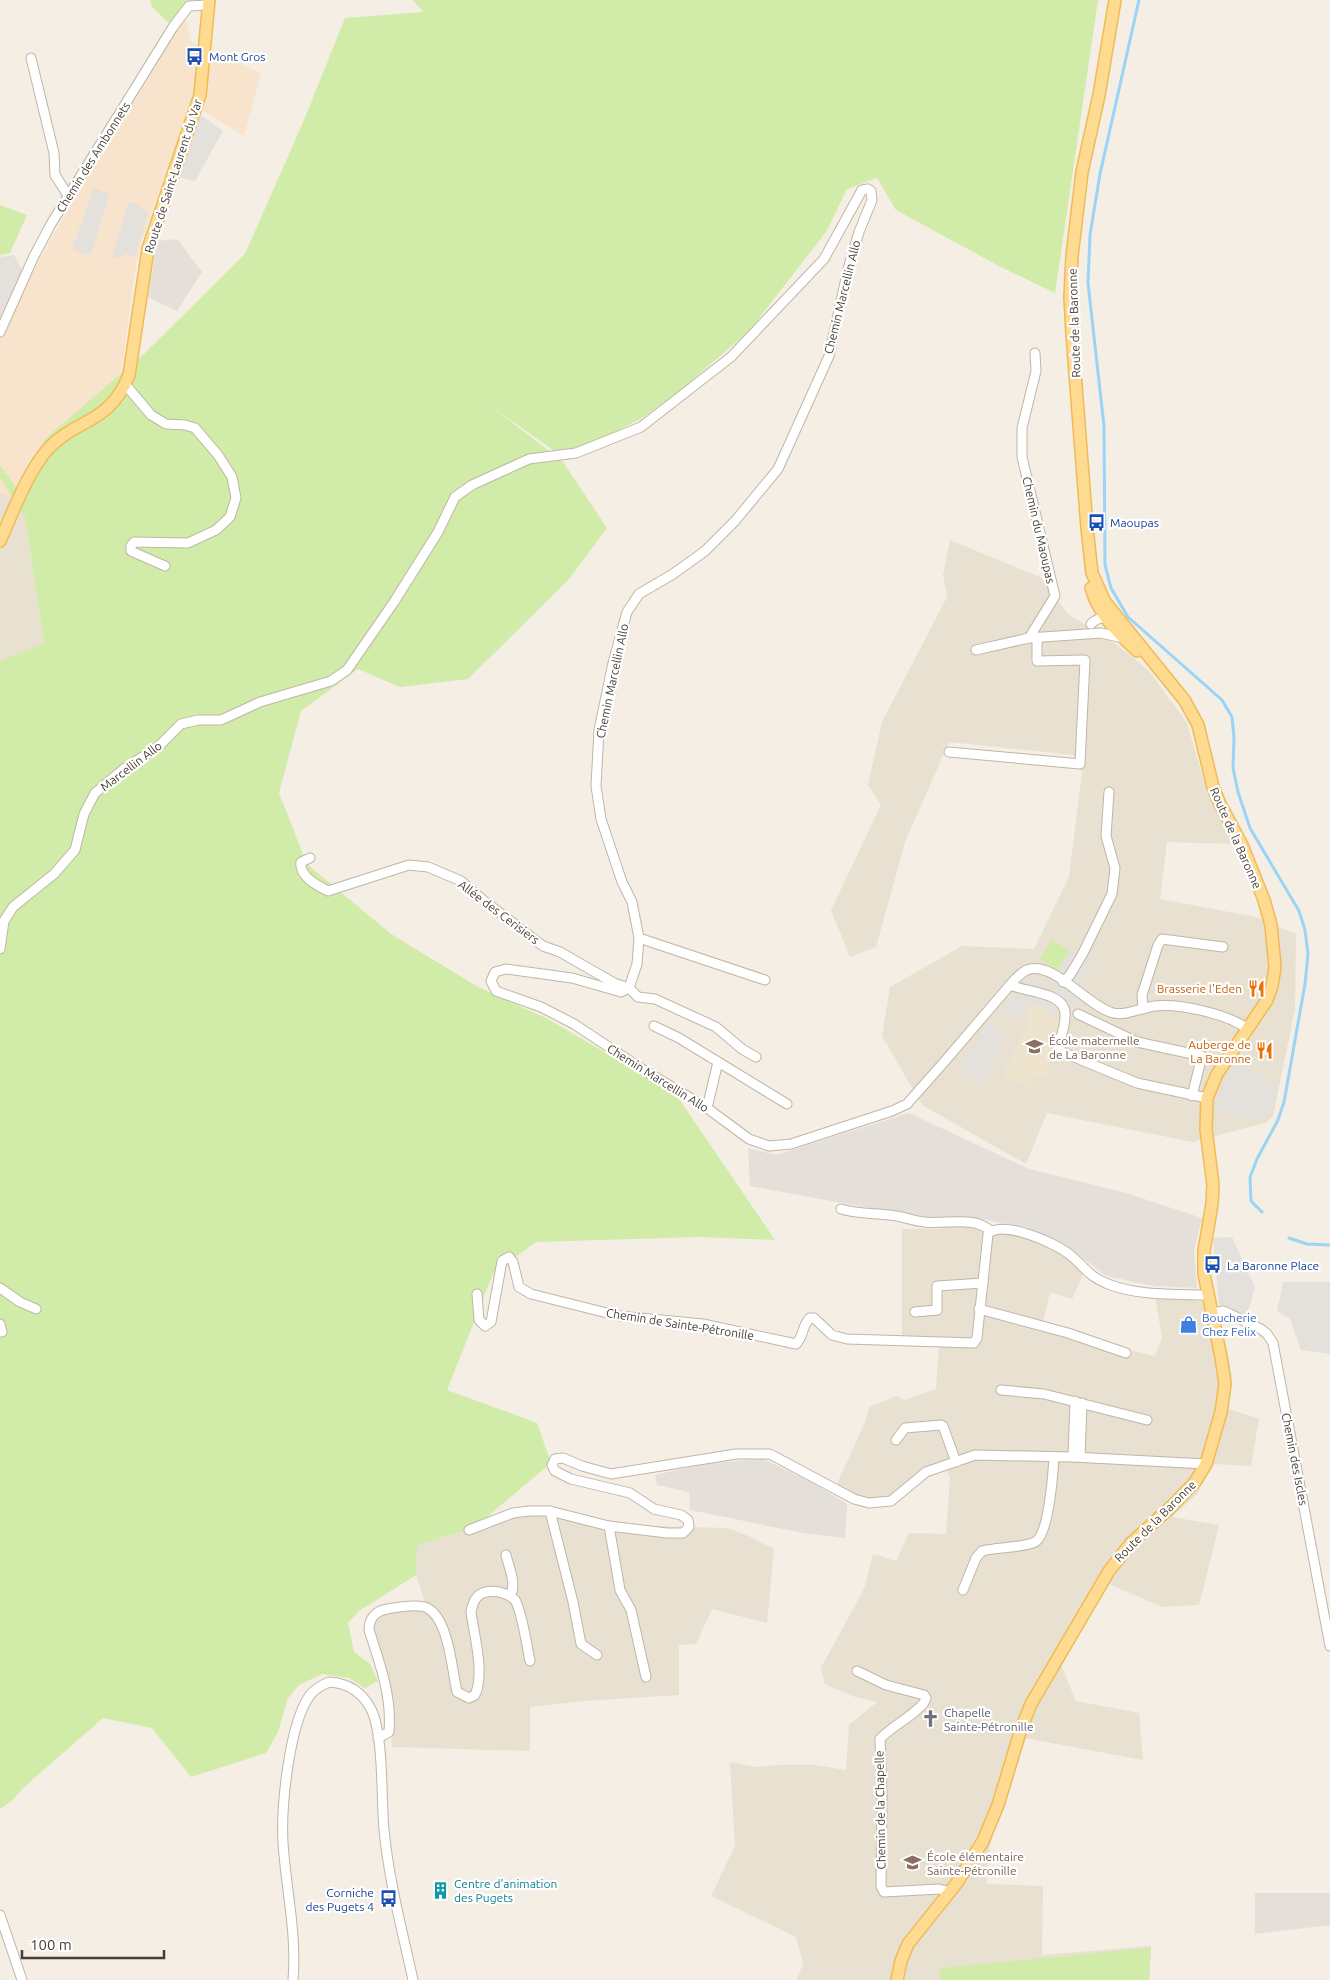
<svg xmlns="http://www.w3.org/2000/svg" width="1330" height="1980" font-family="Ubuntu,sans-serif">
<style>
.residential{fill:#e8e0d1}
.commercial{fill:#f8e4cc}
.industrial{fill:#e5dfd9}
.education{fill:#eee3cc}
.green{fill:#d0eca8}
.parking{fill:#e4e1dd}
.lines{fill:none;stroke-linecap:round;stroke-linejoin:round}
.stream{stroke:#9ad4f6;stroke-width:3}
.minor-casing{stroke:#c0b6a6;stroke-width:11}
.major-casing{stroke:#eebb57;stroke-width:14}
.minor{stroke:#fff;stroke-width:9}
.major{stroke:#ffdb91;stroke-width:11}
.labels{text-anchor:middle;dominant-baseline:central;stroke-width:4.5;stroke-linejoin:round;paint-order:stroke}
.transit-label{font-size:12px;fill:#164399;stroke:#fff;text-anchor:start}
.street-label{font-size:12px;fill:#463e33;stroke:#fff}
.food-label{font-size:12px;fill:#c56008;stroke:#fff;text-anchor:end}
.education-label{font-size:12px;fill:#785e54;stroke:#fff;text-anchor:start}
.shop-label{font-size:12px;fill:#366cbe;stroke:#fff;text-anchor:start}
.worship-label{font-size:12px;fill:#5b616d;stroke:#fff;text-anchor:start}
.culture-label{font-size:12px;fill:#0d838f;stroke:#fff;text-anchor:start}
</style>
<rect width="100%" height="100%" fill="#f4eee4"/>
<g class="residential">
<path d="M0 478 25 517 44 644 0 661Z"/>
<path d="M950 540 1040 577 1068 614 1117 645 1149 671 1187 723 1204 782 1234 844 1167 842 1160 899 1256 917 1296 934 1295 1009 1273 1116 1265 1123 1193 1142 1047 1113 1026 1164 922 1105 882 1036 890 987 962 946 1034 949 1069 877 1082 773 1073 755 949 742 905 842 876 947 850 957 831 910 881 805 868 785 882 722 947 597 943 575Z"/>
<path d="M961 1224 1013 1233 1057 1251 1084 1272 1072 1299 1050 1292 1043 1322 1127 1350 1155 1356 1162 1338 1155 1295 1167 1296 1202 1302 1211 1332H1223L1232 1375 1229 1409 1259 1419 1251 1466 1213 1464 1197 1494 1172 1517 1219 1525 1199 1605 1162 1607 1107 1583 1067 1651 1061 1665 1076 1701 1139 1713 1143 1760 1024 1738 991 1838 986 1884 1043 1886 1042 1955 1151 1946 1149 1980H797L803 1963 796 1937 711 1896 735 1846 730 1762 757 1767 779 1765H815L846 1770 849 1725 877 1702 852 1696 825 1684 821 1668 864 1589 873 1554 896 1561 909 1533 946 1534 950 1478 944 1462 919 1471 885 1501 870 1502 836 1486 866 1420 869 1407 896 1396 904 1400 936 1389 939 1346 902 1342V1229H938Z"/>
<path d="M532 1511 652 1526 727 1528 751 1537 774 1549 767 1623 712 1609 696 1644 679 1645V1695L585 1701 530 1707V1751L392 1747 385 1663 372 1636 374 1612 427 1608 416 1575 417 1545Z"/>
</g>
<path class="commercial" d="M185 16 191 42 261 73 244 136 192 104 142 240 135 271 120 382 14 499 0 493V331L87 175 146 83 169 40Z"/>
<g class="industrial">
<path d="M177 239 202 272 177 311 148 297 157 241Z"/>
<path d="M909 1113 1029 1169 1126 1193 1202 1218 1194 1251 1197 1288 1154 1286 1106 1276 1066 1245 1028 1228 987 1220 937 1218 886 1211 750 1186 748 1148 776 1155Z"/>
<path d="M763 1459 811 1482 847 1504 845 1538 803 1533 690 1510 689 1492 657 1485 655 1475 703 1464Z"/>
<path d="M1255 1893H1330V1925L1255 1934Z"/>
</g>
<path class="education" d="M1029 1004 1040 1006 1059 1020 1047 1079 1037 1076 1031 1088 1002 1077 1029 1022 1024 1020Z"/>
<g class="green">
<path d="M150 0H187L169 23 152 7Z"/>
<path d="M413 0H1098L1055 293 999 266 896 210 877 178 847 189 826 232 749 331 676 394 642 418 609 435 560 455 491 406 563 462 607 528 569 579 468 679 400 687 358 669 301 711 279 793 307 864 391 934 478 987 546 1018 675 1093 775 1240 699 1237 536 1242 493 1274 447 1390 537 1423 551 1463 474 1528 417 1545 416 1575 359 1611 348 1623 354 1652 370 1664 378 1681 365 1688 349 1678 322 1674 299 1685 288 1698 278 1732 266 1753 191 1777 152 1728 103 1718 23 1788 13 1800 0 1809V661L44 643 25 517 0 478V465L18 490 46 438 145 353 245 254 304 120 345 18 423 12Z"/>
<path d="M0 205 27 215 10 253 0 255Z"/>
<path d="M1052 940 1070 951 1057 970 1040 959Z"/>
<path d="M1151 1948 1149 1980H939L941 1968Z"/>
</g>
<g class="parking">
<path d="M201 115 223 131 195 181 179 177Z"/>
<path d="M94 188 110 194 91 254H82L72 249Z"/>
<path d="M129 202 137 204 148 213 135 257 126 254 120 257 111 258Z"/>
<path d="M14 255 23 272 0 324V257Z"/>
<path d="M1073 951 1092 959 1078 986 1059 971Z"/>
<path d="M1026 979 1046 984 1045 992 1051 1001 1059 1007 1053 1014 1040 1006 1029 1004 1024 1020 1003 1015 1008 998 1014 1000 1023 986Z"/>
<path d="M1053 979 1080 998 1075 1006 1048 987Z"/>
<path d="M989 1022 1007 1032 983 1087 960 1066Z"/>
<path d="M1239 1065 1263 1076 1264 1080 1277 1089 1270 1112 1262 1119 1219 1112 1217 1096 1226 1075 1228 1070H1235Z"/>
<path d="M1232 1237 1255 1287 1247 1315 1219 1305 1213 1238Z"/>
<path d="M1283 1282H1330V1354L1301 1350 1290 1319 1277 1311Z"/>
</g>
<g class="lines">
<g class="stream">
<path d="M1139 0 1100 174 1090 235 1088 283 1104 426 1105 565 1111 588 1128 617 1222 700 1232 717 1234 737 1233 768 1238 792 1250 828 1299 911 1305 930 1308 954 1305 984 1284 1102 1278 1120 1257 1159 1250 1177 1251 1201 1262 1212"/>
<path d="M1289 1238 1307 1244 1330 1245"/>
</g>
<defs>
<g id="minor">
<path d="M31 58 54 153 55 175 69 197"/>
<path d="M0 332 34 256 51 224 173 27 189 6 208 5"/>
<path d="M1035 353 1036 371 1022 428V457L1055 596 1029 638 1101 633 1123 638"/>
<path d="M125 384 151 415 166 424 185 425 195 428 218 455 232 477 236 498 230 517 216 530 188 543 134 542 131 546V551L165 566"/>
<path d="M1091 624C1096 619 1103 616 1110 620"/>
<path d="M976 650 1029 638"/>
<path d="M949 752 1080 764 1085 660 1037 661V637"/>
<path d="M310 858 301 862C299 876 316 885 328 891L409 865 428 867 461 881 483 900 543 946 560 952 614 983 629 988 638 997 655 999 716 1027 742 1049 756 1057"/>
<path d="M639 938 765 980"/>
<path d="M0 949 4 921 13 907 54 874 75 850 84 814 95 793 125 768 158 747 181 724 198 720H221L260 702 331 681 347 670 394 602 438 532 455 497 472 485 529 459 576 453 641 427 731 357 824 259 862 190 868 189 871 191 872 200 859 232 848 269 829 356 778 469 735 521 705 551 673 574 639 594 627 612 613 663 599 730 596 786 601 819 622 882 632 902 639 938 637 964 629 988 621 992 572 978 506 969 495 972 491 981 496 991 541 1007 574 1024 642 1069 707 1108 749 1139 769 1146 791 1144 892 1111 907 1104 945 1061 1010 985C1015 979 1020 973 1027 970 1053 960 1087 1006 1113 1013 1125 1016 1141 1008 1154 1006 1180 1003 1227 1014 1248 1029"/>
<path d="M1063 982 1070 975 1082 955 1112 894 1115 868 1106 836 1109 792"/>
<path d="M1010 985C1025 992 1064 992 1065 1013 1066 1024 1061 1037 1058 1047L1062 1052 1137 1083 1207 1098"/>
<path d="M1143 1009 1142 995 1158 945 1162 939 1223 947"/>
<path d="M1078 1014 1137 1042 1202 1056 1192 1096"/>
<path d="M654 1026 679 1038 787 1104"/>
<path d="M707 1108 718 1062"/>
<path d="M841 1209C857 1214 873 1213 890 1215 902 1216 913 1221 924 1222 947 1225 972 1215 991 1231"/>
<path d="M0 1288 20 1302 36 1309"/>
<path d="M477 1294 479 1320 485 1326 491 1322 502 1261 509 1257 513 1262 519 1287 531 1294 619 1316 703 1324 796 1344C804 1336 802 1325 810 1318H814L832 1335 847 1339 974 1343 977 1338 988 1234C1002 1219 1055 1243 1069 1254 1084 1266 1089 1277 1108 1284 1138 1296 1176 1294 1207 1295"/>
<path d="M979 1309 1068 1333 1126 1353"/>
<path d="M915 1312 937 1310V1286L983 1283"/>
<path d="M1212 1313 1223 1311 1230 1314 1261 1329 1267 1334 1273 1343 1330 1646"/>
<path d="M0 1324 2 1332H0"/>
<path d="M1001 1390 1044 1394 1147 1420"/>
<path d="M896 1440 905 1428 941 1425 943 1426 956 1462"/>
<path d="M1073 1457 1075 1401"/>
<path d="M1080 1457 1082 1403"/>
<path d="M550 1511 573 1602 581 1644 597 1655"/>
<path d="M609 1526 620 1590 631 1610 646 1677"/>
<path d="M469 1530 513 1513 529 1511H550L609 1526 667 1533H683L689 1527 688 1520 681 1515 654 1509 630 1493 571 1479 555 1471 552 1465 555 1459 563 1458 582 1466 611 1474 736 1454H770L854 1499 869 1503 891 1501 926 1472 975 1455 1073 1457 1206 1464"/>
<path d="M506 1555C509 1568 517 1584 510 1596"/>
<path d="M963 1590 976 1558 982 1551C996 1547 1023 1548 1035 1542 1049 1535 1053 1473 1054 1457"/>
<path d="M857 1671 886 1685 924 1695 926 1698C924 1710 890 1727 880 1739L882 1797 881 1886 884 1892 939 1889 951 1892"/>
<path d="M378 1738 389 1732C392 1696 380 1664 369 1630 369 1619 375 1611 387 1609 398 1607 414 1604 425 1607 449 1616 452 1671 457 1692L469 1698 475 1695C485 1673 474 1635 471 1612 473 1602 476 1594 486 1592 495 1590 509 1593 515 1600 522 1611 527 1647 530 1661"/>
<path d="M0 1915 22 1980"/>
<path d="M293 1980C297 1934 286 1889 283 1843 281 1807 289 1724 310 1695 315 1689 322 1685 329 1682 347 1683 362 1692 371 1709 384 1735 381 1799 384 1830 389 1881 402 1930 413 1980"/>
</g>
<g id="major">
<path d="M0 541C13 512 27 473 48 449 78 417 109 425 129 375L148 249 200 95 209 0"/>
<path d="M1091 588C1099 615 1117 632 1137 651"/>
<path d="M897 1980 901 1961 908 1944 956 1884 983 1841 998 1805 1021 1729 1031 1704 1109 1571 1131 1543 1171 1507 1195 1482 1206 1464 1221 1412 1225 1384 1221 1357 1204 1274V1251L1212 1204 1213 1185 1206 1129 1207 1098 1217 1074 1267 1000 1272 986 1275 967 1271 925 1264 900 1242 845 1220 804 1213 787 1198 725 1185 701 1105 602 1092 573 1087 528 1072 334 1070 297 1072 256 1082 172 1099 95 1115 0"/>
</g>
</defs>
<use href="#minor" class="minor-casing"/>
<use href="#major" class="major-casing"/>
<use href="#minor" class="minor"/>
<use href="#major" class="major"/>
</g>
<defs>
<symbol id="bus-bare" viewBox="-9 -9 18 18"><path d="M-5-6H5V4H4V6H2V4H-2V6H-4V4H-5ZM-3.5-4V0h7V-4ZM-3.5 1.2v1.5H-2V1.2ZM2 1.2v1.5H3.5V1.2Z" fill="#1a4fb4" stroke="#fff" stroke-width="2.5" paint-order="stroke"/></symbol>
<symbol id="restaurant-bare" viewBox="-9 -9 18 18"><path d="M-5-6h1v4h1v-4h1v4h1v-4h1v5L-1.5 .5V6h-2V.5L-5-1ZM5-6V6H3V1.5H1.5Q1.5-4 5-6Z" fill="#e8710a" stroke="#fff" stroke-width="2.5" paint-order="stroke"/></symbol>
<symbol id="school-bare" viewBox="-9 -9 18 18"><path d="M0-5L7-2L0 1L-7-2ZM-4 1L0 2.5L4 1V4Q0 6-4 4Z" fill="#8d6e63" stroke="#fff" stroke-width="2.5" paint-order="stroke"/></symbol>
<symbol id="shop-bare" viewBox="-9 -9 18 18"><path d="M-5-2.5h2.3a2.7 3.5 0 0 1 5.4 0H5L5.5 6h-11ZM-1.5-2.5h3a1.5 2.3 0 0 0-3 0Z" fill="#3f7fe0" stroke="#fff" stroke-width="2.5" paint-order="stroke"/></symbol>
<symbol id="church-bare" viewBox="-9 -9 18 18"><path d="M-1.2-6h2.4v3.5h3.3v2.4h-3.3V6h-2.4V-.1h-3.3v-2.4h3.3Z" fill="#6b7280" stroke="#fff" stroke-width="2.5" paint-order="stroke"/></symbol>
<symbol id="building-bare" viewBox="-9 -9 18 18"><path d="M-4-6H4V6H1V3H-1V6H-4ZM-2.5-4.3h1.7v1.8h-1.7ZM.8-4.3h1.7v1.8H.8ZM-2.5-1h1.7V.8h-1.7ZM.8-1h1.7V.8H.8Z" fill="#0f9aa8" stroke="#fff" stroke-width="2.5" paint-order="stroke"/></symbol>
</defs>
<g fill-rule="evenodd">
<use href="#bus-bare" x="182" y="44" width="25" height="25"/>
<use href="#bus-bare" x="1084" y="510" width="25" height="25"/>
<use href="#restaurant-bare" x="1244" y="976" width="25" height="25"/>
<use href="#school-bare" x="1022" y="1034" width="25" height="25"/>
<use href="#restaurant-bare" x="1252" y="1038" width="25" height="25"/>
<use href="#bus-bare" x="1200" y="1252" width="25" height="25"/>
<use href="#shop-bare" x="1176" y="1312" width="25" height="25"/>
<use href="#church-bare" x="918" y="1706" width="25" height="25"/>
<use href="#school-bare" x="900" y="1850" width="25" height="25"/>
<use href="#building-bare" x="428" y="1878" width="25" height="25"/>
<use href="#bus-bare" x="376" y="1886" width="25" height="25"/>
</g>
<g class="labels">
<g class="transit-label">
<text x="209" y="56">Mont Gros</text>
<text x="1110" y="522">Maoupas</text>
<text x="1227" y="1265">La Baronne Place</text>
<text x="374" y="1892" text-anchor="end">Corniche<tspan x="374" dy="14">des Pugets 4</tspan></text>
</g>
<g class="street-label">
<text transform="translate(93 157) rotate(-58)">Chemin des Ambonnets</text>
<text transform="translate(173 176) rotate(-72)">Route de Saint-Laurent du Var</text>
<text transform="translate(842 297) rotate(-76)">Chemin Marcellin Allo</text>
<text transform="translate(1074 323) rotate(-92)">Route de la Baronne</text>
<text transform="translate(1039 530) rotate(77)">Chemin du Maoupas</text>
<text transform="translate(612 681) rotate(-78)">Chemin Marcellin Allo</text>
<text transform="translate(131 766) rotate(-37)">Marcellin Allo</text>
<text transform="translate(1236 838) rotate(66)">Route de la Baronne</text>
<text transform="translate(499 912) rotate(37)">Allée des Cerisiers</text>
<text transform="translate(658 1078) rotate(32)">Chemin Marcellin Allo</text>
<text transform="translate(680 1324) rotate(9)">Chemin de Sainte-Pétronille</text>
<text transform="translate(1295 1459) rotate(79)">Chemin des Iscles</text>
<text transform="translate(1155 1521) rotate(-45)">Route de la Baronne</text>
<text transform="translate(880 1810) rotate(-91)">Chemin de la Chapelle</text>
</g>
<g class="food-label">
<text x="1242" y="988">Brasserie l'Eden</text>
<text x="1251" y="1044">Auberge de<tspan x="1251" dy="14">La Baronne</tspan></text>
</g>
<g class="education-label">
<text x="1049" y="1040">École maternelle<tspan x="1049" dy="14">de La Baronne</tspan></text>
<text x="927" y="1856">École élémentaire<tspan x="927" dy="14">Sainte-Pétronille</tspan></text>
</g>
<g class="shop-label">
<text x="1202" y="1317">Boucherie<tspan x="1202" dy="14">Chez Felix</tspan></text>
</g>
<g class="worship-label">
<text x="944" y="1712">Chapelle<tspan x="944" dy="14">Sainte-Pétronille</tspan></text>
</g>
<g class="culture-label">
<text x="454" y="1883">Centre d'animation<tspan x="454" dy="14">des Pugets</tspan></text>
</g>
</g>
<path d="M22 1950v8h142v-8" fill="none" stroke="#463e33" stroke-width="2.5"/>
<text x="30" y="1950" font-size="15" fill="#463e33" stroke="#ffffff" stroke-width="4" paint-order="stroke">100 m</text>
</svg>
